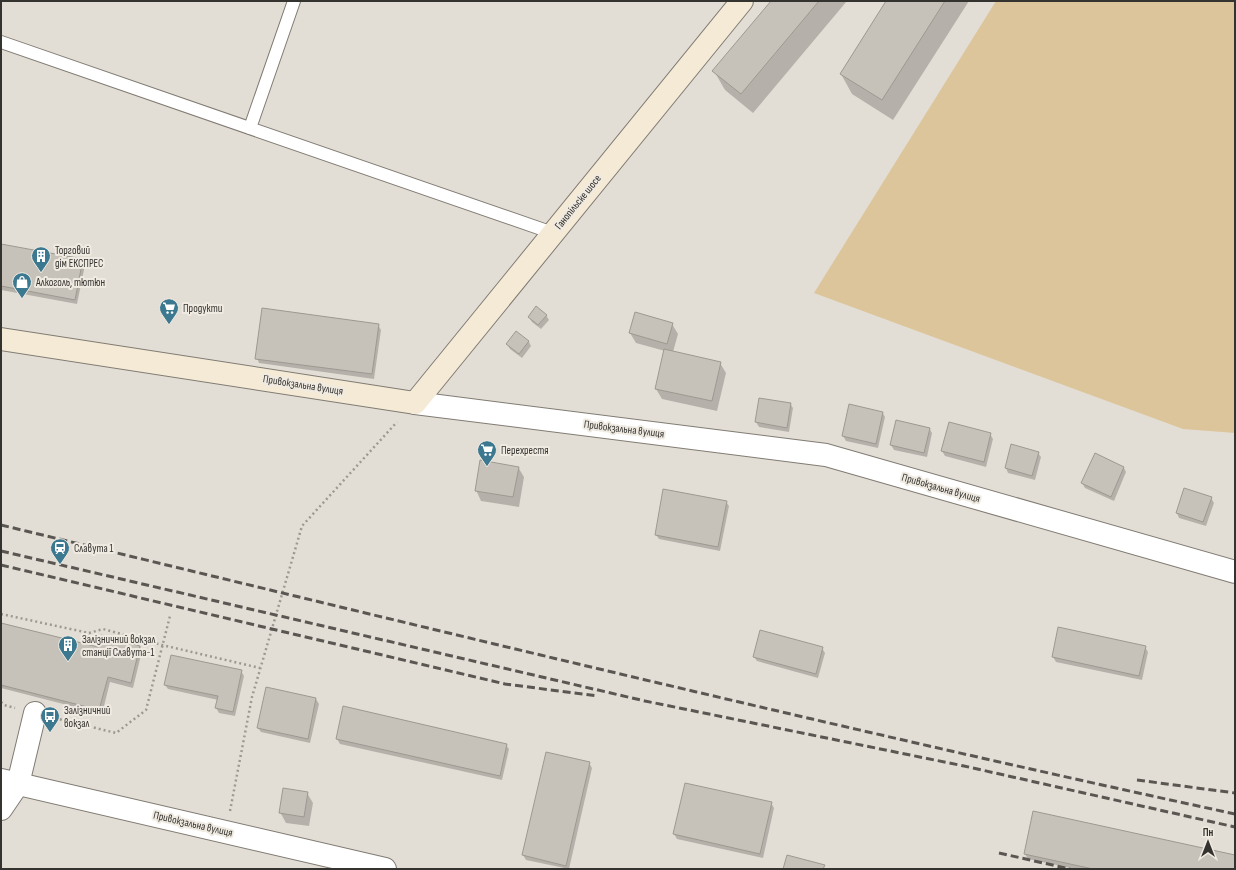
<svg xmlns="http://www.w3.org/2000/svg" width="1236" height="870" font-family="'Sofia Sans Condensed',sans-serif">
<style>
.green{fill:#dcc59a}
.shadow{fill:#0003}
.building{fill:#c7c2b9;stroke:#9e9990}
.lines{fill:none;stroke-linecap:round;stroke-linejoin:round}
.service-casing{stroke:#807b73;stroke-width:14}
.minor-casing{stroke:#807b73;stroke-width:24}
.tertiary-casing{stroke:#807b73;stroke-width:24}
.secondary-casing{stroke:#807b73;stroke-width:24}
.path{stroke:#9d9992;stroke-width:2.5;stroke-dasharray:2 3;stroke-linecap:butt}
.service{stroke:#fff;stroke-width:12}
.minor{stroke:#fff;stroke-width:22}
.tertiary{stroke:#fff;stroke-width:22}
.secondary{stroke:#f4ead6;stroke-width:22}
.rail{stroke:#5a5752;stroke-width:3;stroke-dasharray:8 4;stroke-linecap:butt}
.labels{text-anchor:middle;dominant-baseline:central;stroke-width:4;stroke-linejoin:round;paint-order:stroke}
.street-label{font-size:11px;fill:#35332f;stroke:#f0ebe2}
.poi-label{font-size:11px;fill:#35332f;stroke:#f0ebe2;text-anchor:start}
</style>
<rect width="100%" height="100%" fill="#e3ded5"/>
<path class="green" d="M996 1H1235V433L1183 429 814 293Z"/>
<g class="shadow">
<path d="M772 1H847L753 113 725 90 714 71Z"/>
<path d="M887 1H969L893 120 852 94 841 74Z"/>
<path d="M1 245 82 260 85 265 77 304 1 290Z"/>
<path d="M546 315 549 320 541 329 532 322 529 317Z"/>
<path d="M672 324 678 334 673 352 720 363 726 373 717 411 662 399 656 389 665 351 636 343 630 333Z"/>
<path d="M378 325 381 330 374 379 259 363 257 358Z"/>
<path d="M517 333 529 342 531 346 522 358 510 349 507 344Z"/>
<path d="M790 404 793 408 789 432 759 427 756 422Z"/>
<path d="M882 412 885 417 878 448 846 441 843 436Z"/>
<path d="M896 421 929 428 932 433 927 457 894 450 891 445Z"/>
<path d="M990 434 993 439 986 467 945 456 942 451Z"/>
<path d="M1038 453 1041 457 1035 480 1008 473 1006 468Z"/>
<path d="M1095 455 1124 468 1126 472 1114 501 1085 488 1082 483Z"/>
<path d="M518 467 524 477 519 507 481 501 476 490Z"/>
<path d="M1211 498 1214 503 1206 526 1179 518 1177 513Z"/>
<path d="M726 502 729 506 720 551 659 539 656 535Z"/>
<path d="M1 624 99 649 140 646 142 651 133 688 110 682 102 714 1 688Z"/>
<path d="M1145 647 1148 652 1142 680 1056 662 1053 657Z"/>
<path d="M822 648 825 653 818 678 757 661 754 657Z"/>
<path d="M241 671 244 676 235 716 219 713 216 708 218 700 168 689 165 685Z"/>
<path d="M267 688 316 699 319 704 310 743 261 732 258 728Z"/>
<path d="M337 739 506 745 509 749 502 780 340 744Z"/>
<path d="M589 763 592 768 569 869 526 860 523 855Z"/>
<path d="M307 793 313 803 309 826 286 823 280 812Z"/>
<path d="M771 803 774 808 763 858 677 839 674 834Z"/>
<path d="M1025 854 1235 856V869H1075L1028 859Z"/>
</g>
<g class="building">
<path d="M771 1H819L741 94 712 71Z"/>
<path d="M886 1H945L882 100 840 74Z"/>
<path d="M1 244 83 259 75 300 1 286Z"/>
<path d="M536 306 547 315 538 325 528 317Z"/>
<path d="M262 308 379 324 372 374 255 359Z"/>
<path d="M635 312 673 323 667 344 629 333Z"/>
<path d="M516 331 529 341 519 354 506 344Z"/>
<path d="M664 349 721 362 712 401 655 389Z"/>
<path d="M759 398 791 403 787 428 755 422Z"/>
<path d="M849 404 883 412 876 444 842 436Z"/>
<path d="M896 420 930 428 924 453 890 445Z"/>
<path d="M949 422 991 433 984 462 941 451Z"/>
<path d="M1011 444 1039 452 1032 476 1005 468Z"/>
<path d="M1095 453 1124 467 1111 497 1081 483Z"/>
<path d="M480 460 519 467 513 497 475 491Z"/>
<path d="M1184 488 1212 497 1203 522 1176 513Z"/>
<path d="M663 489 727 501 718 547 655 535Z"/>
<path d="M1 623 98 647 101 635 140 646 131 683 108 677 99 710 1 685Z"/>
<path d="M1058 627 1146 646 1139 676 1052 657Z"/>
<path d="M760 630 823 647 816 674 753 657Z"/>
<path d="M171 655 242 670 233 712 215 708 218 696 164 685Z"/>
<path d="M266 687 316 698 308 739 257 728Z"/>
<path d="M343 706 507 744 500 776 336 739Z"/>
<path d="M546 752 590 762 566 866 522 855Z"/>
<path d="M685 783 772 802 760 854 673 834Z"/>
<path d="M283 788 308 792 304 817 279 813Z"/>
<path d="M1033 811 1235 855V869H1093L1024 854Z"/>
<path d="M787 855 825 865 823 869H783Z"/>
</g>
<g class="lines">
<defs>
<g id="service">
<path d="M1 42 553 233"/>
<path d="M250 128 294 1"/>
</g>
<g id="minor">
<path d="M1 780 385 869"/>
<path d="M1 809 18 784 35 713"/>
</g>
<path id="tertiary" d="M415 403 826 455 1235 572"/>
<path id="secondary" d="M1 339 415 403 742 1"/>
</defs>
<use href="#service" class="service-casing"/>
<use href="#minor" class="minor-casing"/>
<use href="#tertiary" class="tertiary-casing"/>
<use href="#secondary" class="secondary-casing"/>
<g class="path">
<path d="M1 614 89 633 103 629 162 645 260 668"/>
<path d="M1 702 4 705 15 708"/>
<path d="M55 718 116 733 146 710 170 616"/>
<path d="M230 811 252 697 302 526 397 422"/>
</g>
<use href="#service" class="service"/>
<use href="#minor" class="minor"/>
<use href="#tertiary" class="tertiary"/>
<use href="#secondary" class="secondary"/>
<g class="rail">
<path d="M1 525C412 624 822 725 1235 814"/>
<path d="M1 551 645 701 964 766 1235 827"/>
<path d="M1 565 505 684 598 696"/>
<path d="M1137 780 1235 793"/>
<path d="M999 853 1070 869"/>
</g>
</g>
<defs>
<symbol id="building-pin" viewBox="-11 -11 22 30"><path d="M0 17L-7.5 6A9.5 9.5 0 1 1 7.5 6Z" fill="#3c7990" stroke="#f0ebe2"/><path d="M-4-6H4V6H1V3H-1V6H-4ZM-2.5-4.3h1.7v1.8h-1.7ZM.8-4.3h1.7v1.8H.8ZM-2.5-1h1.7V.8h-1.7ZM.8-1h1.7V.8H.8Z" fill="#fff"/></symbol>
<symbol id="shop-pin" viewBox="-11 -11 22 30"><path d="M0 17L-7.5 6A9.5 9.5 0 1 1 7.5 6Z" fill="#3c7990" stroke="#f0ebe2"/><path d="M-5-2.5h2.3a2.7 3.5 0 0 1 5.4 0H5L5.5 6h-11ZM-1.5-2.5h3a1.5 2.3 0 0 0-3 0Z" fill="#fff"/></symbol>
<symbol id="supermarket-pin" viewBox="-11 -11 22 30"><path d="M0 17L-7.5 6A9.5 9.5 0 1 1 7.5 6Z" fill="#3c7990" stroke="#f0ebe2"/><path d="M-6-5.5h2.5l.6 2H6L4.5 2H-2.5L-4.4-4H-6ZM-1.5 3.2a1.3 1.3 0 1 0 .1 0ZM3 3.2a1.3 1.3 0 1 0 .1 0Z" fill="#fff"/></symbol>
<symbol id="station-pin" viewBox="-11 -11 22 30"><path d="M0 17L-7.5 6A9.5 9.5 0 1 1 7.5 6Z" fill="#3c7990" stroke="#f0ebe2"/><path d="M-3-6H3Q5-6 5-4V2Q5 4 3 4L4.5 6H3L1.5 4h-3L-3 6H-4.5L-3 4Q-5 4-5 2V-4Q-5-6-3-6ZM-3.5-4v3h7v-3ZM-3.5 1v1.5H-2V1ZM2 1v1.5H3.5V1Z" fill="#fff"/></symbol>
<symbol id="bus-pin" viewBox="-11 -11 22 30"><path d="M0 17L-7.5 6A9.5 9.5 0 1 1 7.5 6Z" fill="#3c7990" stroke="#f0ebe2"/><path d="M-5-6H5V4H4V6H2V4H-2V6H-4V4H-5ZM-3.5-4V0h7V-4ZM-3.5 1.2v1.5H-2V1.2ZM2 1.2v1.5H3.5V1.2Z" fill="#fff"/></symbol>
</defs>
<g fill-rule="evenodd">
<use href="#building-pin" x="30" y="245" width="22" height="30"/>
<use href="#shop-pin" x="11" y="271" width="22" height="30"/>
<use href="#supermarket-pin" x="158" y="297" width="22" height="30"/>
<use href="#supermarket-pin" x="476" y="439" width="22" height="30"/>
<use href="#station-pin" x="49" y="537" width="22" height="30"/>
<use href="#building-pin" x="57" y="634" width="22" height="30"/>
<use href="#bus-pin" x="39" y="705" width="22" height="30"/>
</g>
<g class="labels">
<g class="street-label">
<text transform="translate(578 202) rotate(-51)">Ганопільске шосе</text>
<text transform="translate(303 385) rotate(9)">Привокзальна вулиця</text>
<text transform="translate(624 429) rotate(7)">Привокзальна вулиця</text>
<text transform="translate(941 488) rotate(16)">Привокзальна вулиця</text>
<text transform="translate(193 824) rotate(13)">Привокзальна вулиця</text>
</g>
<g class="poi-label">
<text x="55" y="250">Торговий<tspan x="55" dy="13">дім ЕКСПРЕС</tspan></text>
<text x="36" y="282">Алкоголь, тютюн</text>
<text x="183" y="308">Продукти</text>
<text x="501" y="450">Перехрестя</text>
<text x="74" y="548">Славута 1</text>
<text x="82" y="639">Залізничний вокзал<tspan x="82" dy="13">станції Славута-1</tspan></text>
<text x="64" y="710">Залізничний<tspan x="64" dy="13">вокзал</tspan></text>
</g>
</g>
<rect width="1236" height="870" fill="none" stroke="#35332f" stroke-width="4"/>
<g transform="translate(1208 842)" stroke="#f0ebe2" stroke-width="3" paint-order="stroke">
<path d="M0-3L7 15L0 10L-7 15Z" fill="#35332f"/>
<text y="-6" font-size="11" font-weight="bold" text-anchor="middle" fill="#35332f">Пн</text>
</g>
</svg>
